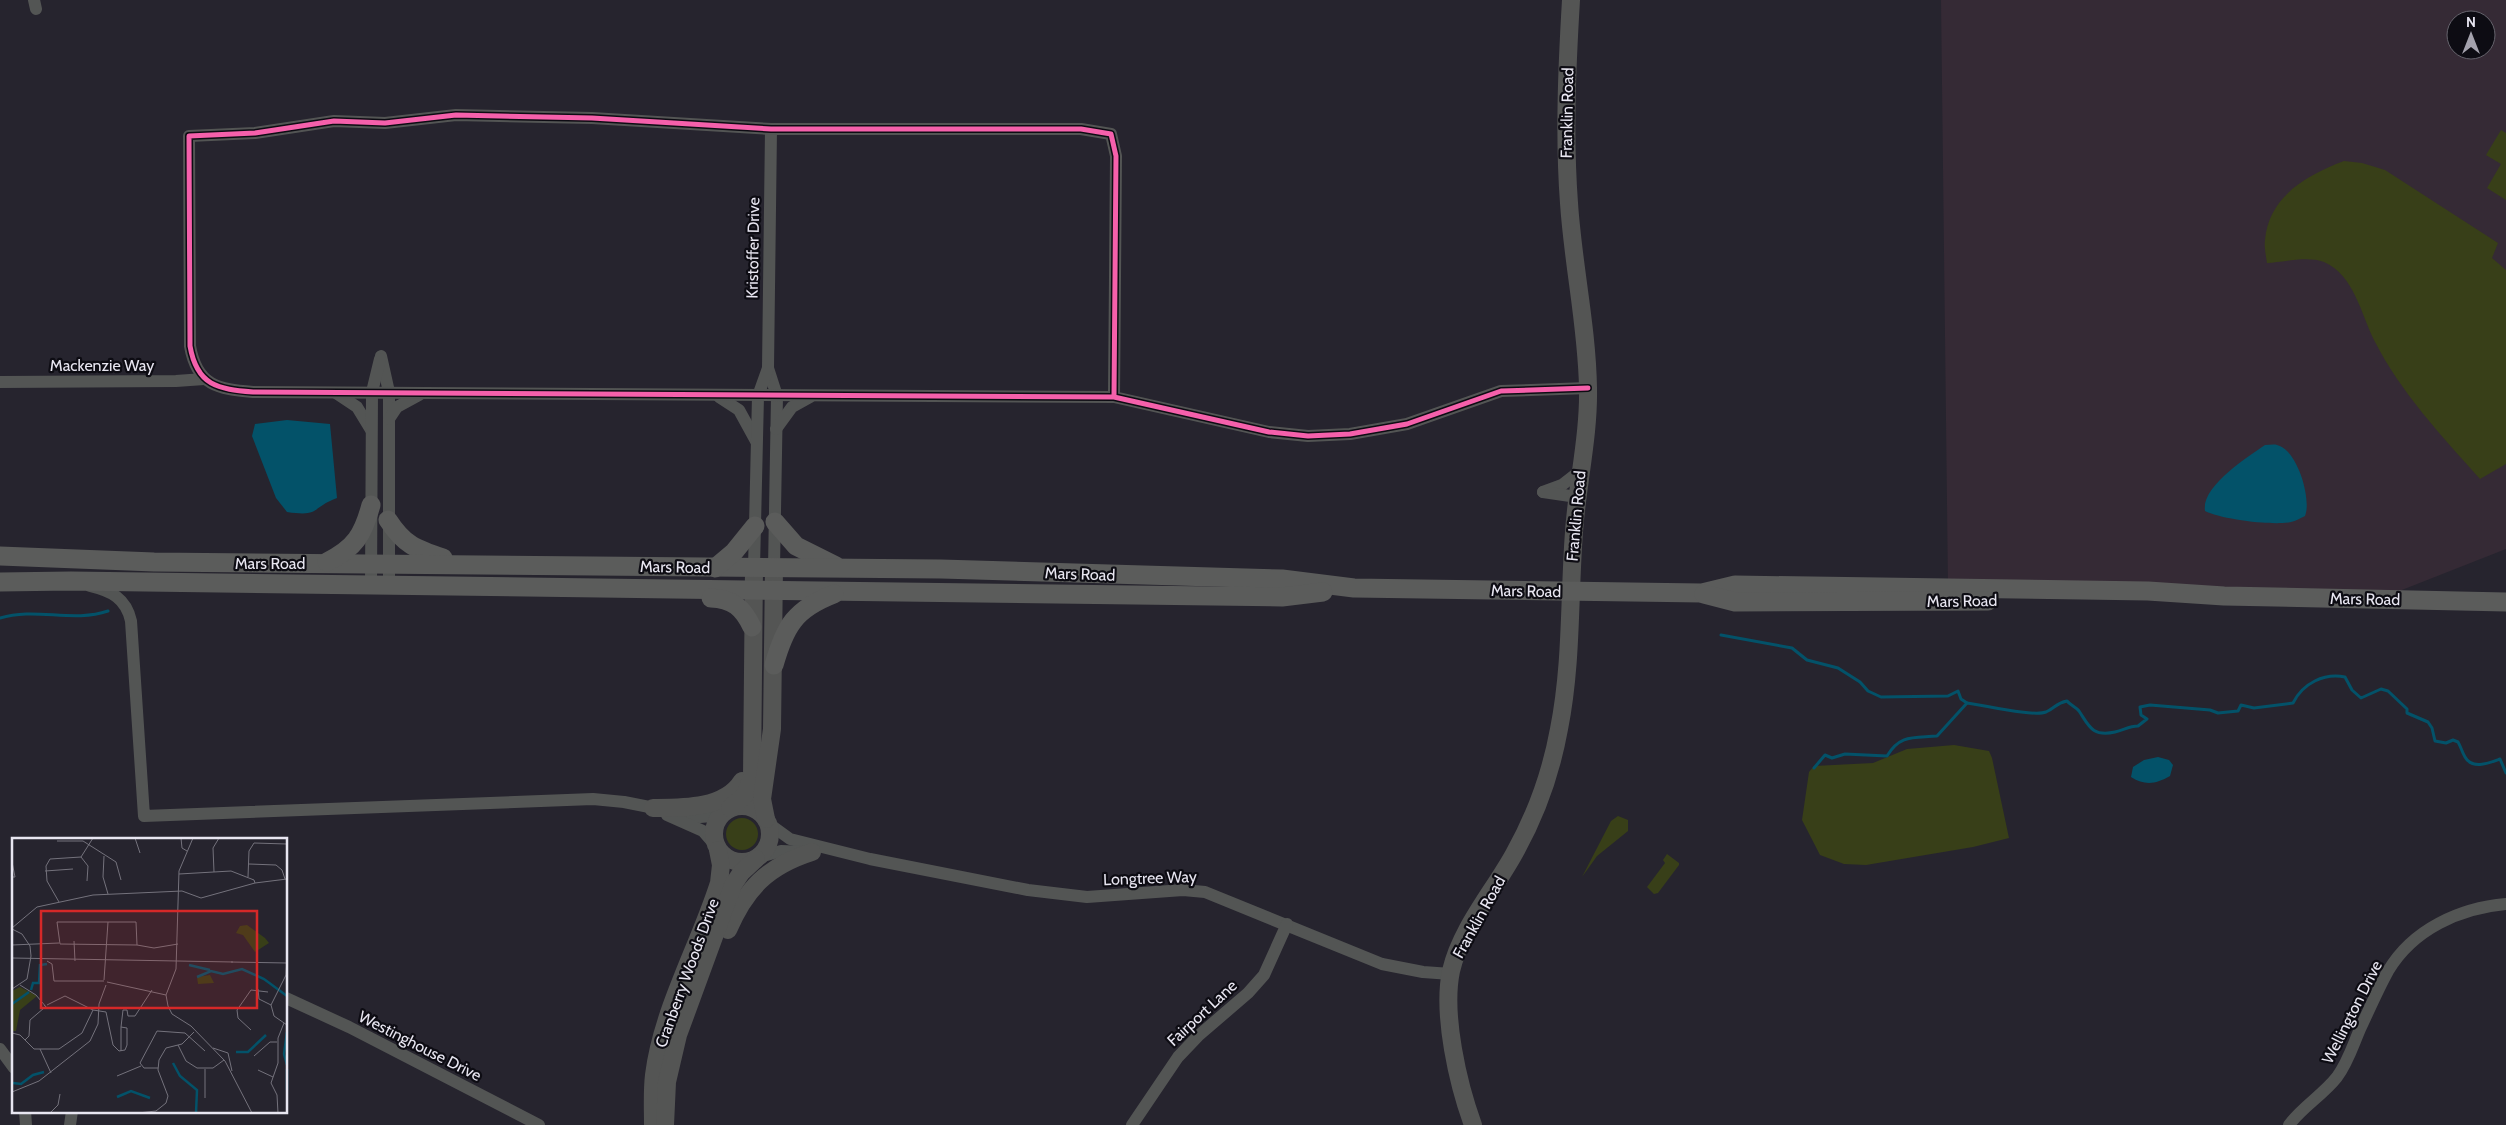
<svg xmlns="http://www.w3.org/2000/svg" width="2506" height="1125" font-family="Cabin,sans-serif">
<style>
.education{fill:#352a35;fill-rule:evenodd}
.green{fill:#383f18}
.water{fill:#035269}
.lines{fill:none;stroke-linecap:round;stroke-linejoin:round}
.stream{stroke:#035269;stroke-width:3}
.street{stroke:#535554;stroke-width:12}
.secondary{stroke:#545554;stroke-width:18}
.primary{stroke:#5b5c5b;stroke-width:19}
.cycleway-casing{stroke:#0d0c13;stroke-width:8}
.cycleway{stroke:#f560ab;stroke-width:5}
.labels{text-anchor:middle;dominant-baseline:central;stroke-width:4.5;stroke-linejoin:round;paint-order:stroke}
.street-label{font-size:16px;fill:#e8e6f1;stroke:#0d0c13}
.inset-river{fill:none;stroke:#035269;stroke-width:2.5}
.inset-road{fill:none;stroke:#74727c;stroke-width:1}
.view{fill:#d62828;fill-opacity:0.15;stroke:#d62828;stroke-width:2.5}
.inset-edge{fill:none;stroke:#e8e6f1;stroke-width:2.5}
</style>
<rect width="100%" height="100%" fill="#26242e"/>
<path class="education" d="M1941 0H2506V549L2379 599 1948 588ZM2456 20H2486V50H2456Z"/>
<g class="green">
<path d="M2501 130 2506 133V200L2487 188 2501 164 2486 155Z"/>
<path d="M2344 161 2362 163 2385 170 2498 243 2492 258 2506 270V464L2480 479C2441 435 2401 393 2374 340 2361 314 2354 275 2324 262 2308 256 2283 262 2267 263 2266 256 2264 247 2265 240 2269 196 2307 175 2344 161Z"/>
<path d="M1954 745 1989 751 1992 758 2009 838 1973 847 1866 865 1844 864 1820 855 1802 820 1809 772 1814 766 1873 763 1907 749Z"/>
<path d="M1618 816 1628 820V831L1597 856 1582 877 1611 821Z"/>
<circle cx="742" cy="834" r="16"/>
<path d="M1667 854 1679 863V865L1658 893 1654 894 1647 887 1665 863 1663 860Z"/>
</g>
<g class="water">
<path d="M287 420 330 424 337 498C310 508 321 517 287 512L276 498 252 436 255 424Z"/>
<path d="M2265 445C2269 445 2274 444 2277 445 2297 449 2312 499 2305 516 2300 518 2296 521 2291 522 2273 526 2220 519 2205 511 2201 486 2248 457 2265 445Z"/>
<path d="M2158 757 2169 760 2173 765 2170 776C2156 784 2145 786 2131 777L2133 767 2144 760Z"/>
</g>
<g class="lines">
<g class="stream">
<path d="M0 618C35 607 73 623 108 611"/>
<path d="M1721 635 1792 648 1807 660 1838 668 1860 682 1868 691 1881 697 1948 696 1958 691 1961 699 1967 703"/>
<path d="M1814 768 1825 755 1832 758 1845 754 1887 756C1900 734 1914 738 1937 736L1967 703C1984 705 2033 717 2046 712 2055 708 2056 703 2067 701 2070 705 2076 707 2079 711 2089 726 2092 737 2115 732 2124 730 2129 726 2138 726L2147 719 2141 715 2140 707 2150 705 2210 710 2218 713 2238 711 2241 705 2254 708 2293 703C2303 683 2324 673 2345 677L2352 690 2361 698 2381 689 2388 691 2407 709V713L2428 722 2432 728 2435 741 2446 743 2453 740 2458 742C2461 747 2462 752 2465 757 2472 770 2489 763 2500 759L2506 773"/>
</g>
<g class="street">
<path d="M34 0 36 9"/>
<path d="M381 356 389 392V586"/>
<path d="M768 368 777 396 774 568"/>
<path d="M0 382 176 381 204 379"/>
<path d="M336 393 357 407 371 430"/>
<path d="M719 397 739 410 756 441"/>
<path d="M1114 397 253 392C218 389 197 386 190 346L189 136 255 133 334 121 385 123 456 115 592 118 771 129H1081L1111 134 1116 156 1114 397 1269 432 1308 436 1350 434 1407 424 1501 391 1588 388"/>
<path d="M389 419 397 407 419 395"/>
<path d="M776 429 792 407 810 397"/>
<path d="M1543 492 1562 485 1580 471"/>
<path d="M1543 492 1577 497"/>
<path d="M754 568 758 396 768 368 771 129"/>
<path d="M90 586C111 591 126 598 131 621L144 816 593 799 624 802 700 817 712 816 725 811"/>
<path d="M371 586 372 392 380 359"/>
<path d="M667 815 703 831 716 846"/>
<path d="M768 823 790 839 870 859 1028 890 1087 897 1183 890 1205 892 1382 964 1423 972 1451 974"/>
<path d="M759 857 781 851 808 852"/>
<path d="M286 998 349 1027 539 1125"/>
<path d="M0 1049 14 1068"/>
<path d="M25 1111 26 1125"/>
<path d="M70 1125 72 1111"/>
<path d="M1132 1125 1178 1057 1198 1036 1248 993 1264 975 1287 924"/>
<path d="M2289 1125C2302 1107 2323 1095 2337 1077 2348 1062 2353 1045 2360 1029 2369 1010 2378 989 2388 971 2413 929 2460 908 2506 904"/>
</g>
<g class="secondary">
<circle cx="742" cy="834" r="28"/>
<path d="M653 808C682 808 725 809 742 781"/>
<path d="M730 808 745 795 752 777 754 568"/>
<path d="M766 819 762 799 772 729 774 568"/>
<path d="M728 930C746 888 768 866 812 852"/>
<path d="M653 1125C653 1108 652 1092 654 1075 662 1010 699 946 719 883L721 865 718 850"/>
<path d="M665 1125 667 1082 678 1035 733 885 741 873 756 859"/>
<path d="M1473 1125C1458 1084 1442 1015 1451 971 1461 928 1493 892 1514 854 1536 815 1551 773 1559 729 1572 664 1569 598 1574 532 1577 485 1589 436 1588 388 1587 326 1573 265 1569 203 1564 136 1567 67 1571 0"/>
</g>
<g class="primary">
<path d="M388 520C404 545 416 549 443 558"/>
<path d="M775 522 796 546 836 566"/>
<path d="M0 556 154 562 941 569 1282 579 1354 588 1702 593 1735 585 2148 591 2224 596 2506 602"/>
<path d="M327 562C355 548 363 535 371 505"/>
<path d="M715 568 734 552 755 526"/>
<path d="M0 582 71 581 1282 597 1323 592"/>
<path d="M1704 594 1735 602 1988 601"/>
<path d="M711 598C733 599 743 608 752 627"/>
<path d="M774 665C785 626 795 609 834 594"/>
</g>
<defs>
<path id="cycleway" d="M1114 397 253 392C218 389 197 386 190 346L189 136 255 133 334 121 385 123 456 115 592 118 771 129H1081L1111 134 1116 156 1114 397 1269 432 1308 436 1350 434 1407 424 1501 391 1588 388"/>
</defs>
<use href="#cycleway" class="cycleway-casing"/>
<use href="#cycleway" class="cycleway"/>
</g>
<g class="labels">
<g class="street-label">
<text transform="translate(1567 113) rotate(-89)">Franklin Road</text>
<text transform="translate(753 248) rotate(-89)">Kristoffer Drive</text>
<text x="102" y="365">Mackenzie Way</text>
<text transform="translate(1576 516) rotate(-85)">Franklin Road</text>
<text x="270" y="563">Mars Road</text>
<text transform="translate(675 567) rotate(1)">Mars Road</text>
<text transform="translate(1080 574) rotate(2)">Mars Road</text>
<text transform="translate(1526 591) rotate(1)">Mars Road</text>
<text transform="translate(2365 599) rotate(1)">Mars Road</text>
<text transform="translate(1962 601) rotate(-1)">Mars Road</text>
<text transform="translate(1150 878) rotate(-2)">Longtree Way</text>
<text transform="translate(1479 917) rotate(-61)">Franklin Road</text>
<text transform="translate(687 973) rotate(-70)">Cranberry Woods Drive</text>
<text transform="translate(2352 1012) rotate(-63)">Wellington Drive</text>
<text transform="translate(1202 1013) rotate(-43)">Fairport Lane</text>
<text transform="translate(420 1046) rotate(27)">Westinghouse Drive</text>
</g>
</g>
<g transform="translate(12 838)">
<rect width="275" height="275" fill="#26242e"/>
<path d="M235 87 253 100 257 105 243 114 231 97 224 95 228 88ZM198 137 202 145 186 146 185 139ZM8 149 25 158 8 172 4 193H0V153Z" fill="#383f18"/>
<path class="inset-river" d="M177 127 198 132M185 139 199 133 211 136 230 131 252 141 275 158M19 152 21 145H27L28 127 35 126M0 166 17 154M275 194 272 216 275 227M224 214H236L254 197M161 225 168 238 185 252 184 275M275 231V252M1 245 9 246 21 237 32 234M105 259 119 253 138 260"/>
<path class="inset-road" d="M123 0 128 15M169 0 170 10 175 13M181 0 167 33 164 131 154 157 156 168 160 176 179 188 213 223 240 275M45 3H71L104 24 109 42M92 18 91 39 96 56M69 19 81 0M0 24 3 39H0M237 26 264 27 270 32 273 41M33 33 61 31M202 34 201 10 207 0M167 36 219 33 242 42 243 45 275 41M236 39 237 13 242 5 275 6M47 64 35 43 34 28 38 21 69 19 76 28 75 43M0 90 25 69 81 57 170 53 189 60 243 45M0 91 10 96 18 108 19 118 15 141 0 151M62 103 63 123M0 107 47 105M125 107 48 106 45 84H124L125 107 142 110 166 106M275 118 274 137 259 167 262 178 275 187M0 120 221 124M35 123 40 126 42 143H92M219 124 275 125M92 142 96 84M95 144 154 157M8 147 24 157 35 170 32 167M246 151 247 161 259 167M35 167 53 158 81 172 94 174 101 207 107 213 113 212 115 207V190L109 189 111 172H115L116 178M116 178H123L140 152M109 189V213M239 192 226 180 225 172 239 152 256 154M0 195 8 197 22 211H47L70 195 81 172M13 202 17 198 18 182 32 170M166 207 174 223 185 230H201L212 222M201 210 216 215 220 233M28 211 39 235M242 218 258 204H265M146 230H132L128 225 145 193 173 195 193 213M193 231V260M246 232 261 239M105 238 129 228M0 254 27 243 78 203 86 186 87 166 94 147M38 275 46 267 48 256M126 275 144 273 154 265 156 258 146 232 147 222 154 210 170 206 182 194M266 275 265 257 259 245 266 225V200L272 185"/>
<path class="view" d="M29 73H245V170H29Z"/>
<rect width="275" height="275" class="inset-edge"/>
</g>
<g transform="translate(2471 35)"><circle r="24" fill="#0d0c13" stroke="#65636c"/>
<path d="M0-4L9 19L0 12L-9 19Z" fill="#a4a2ad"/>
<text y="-8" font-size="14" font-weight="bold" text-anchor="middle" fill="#e8e6f1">N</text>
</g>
</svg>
